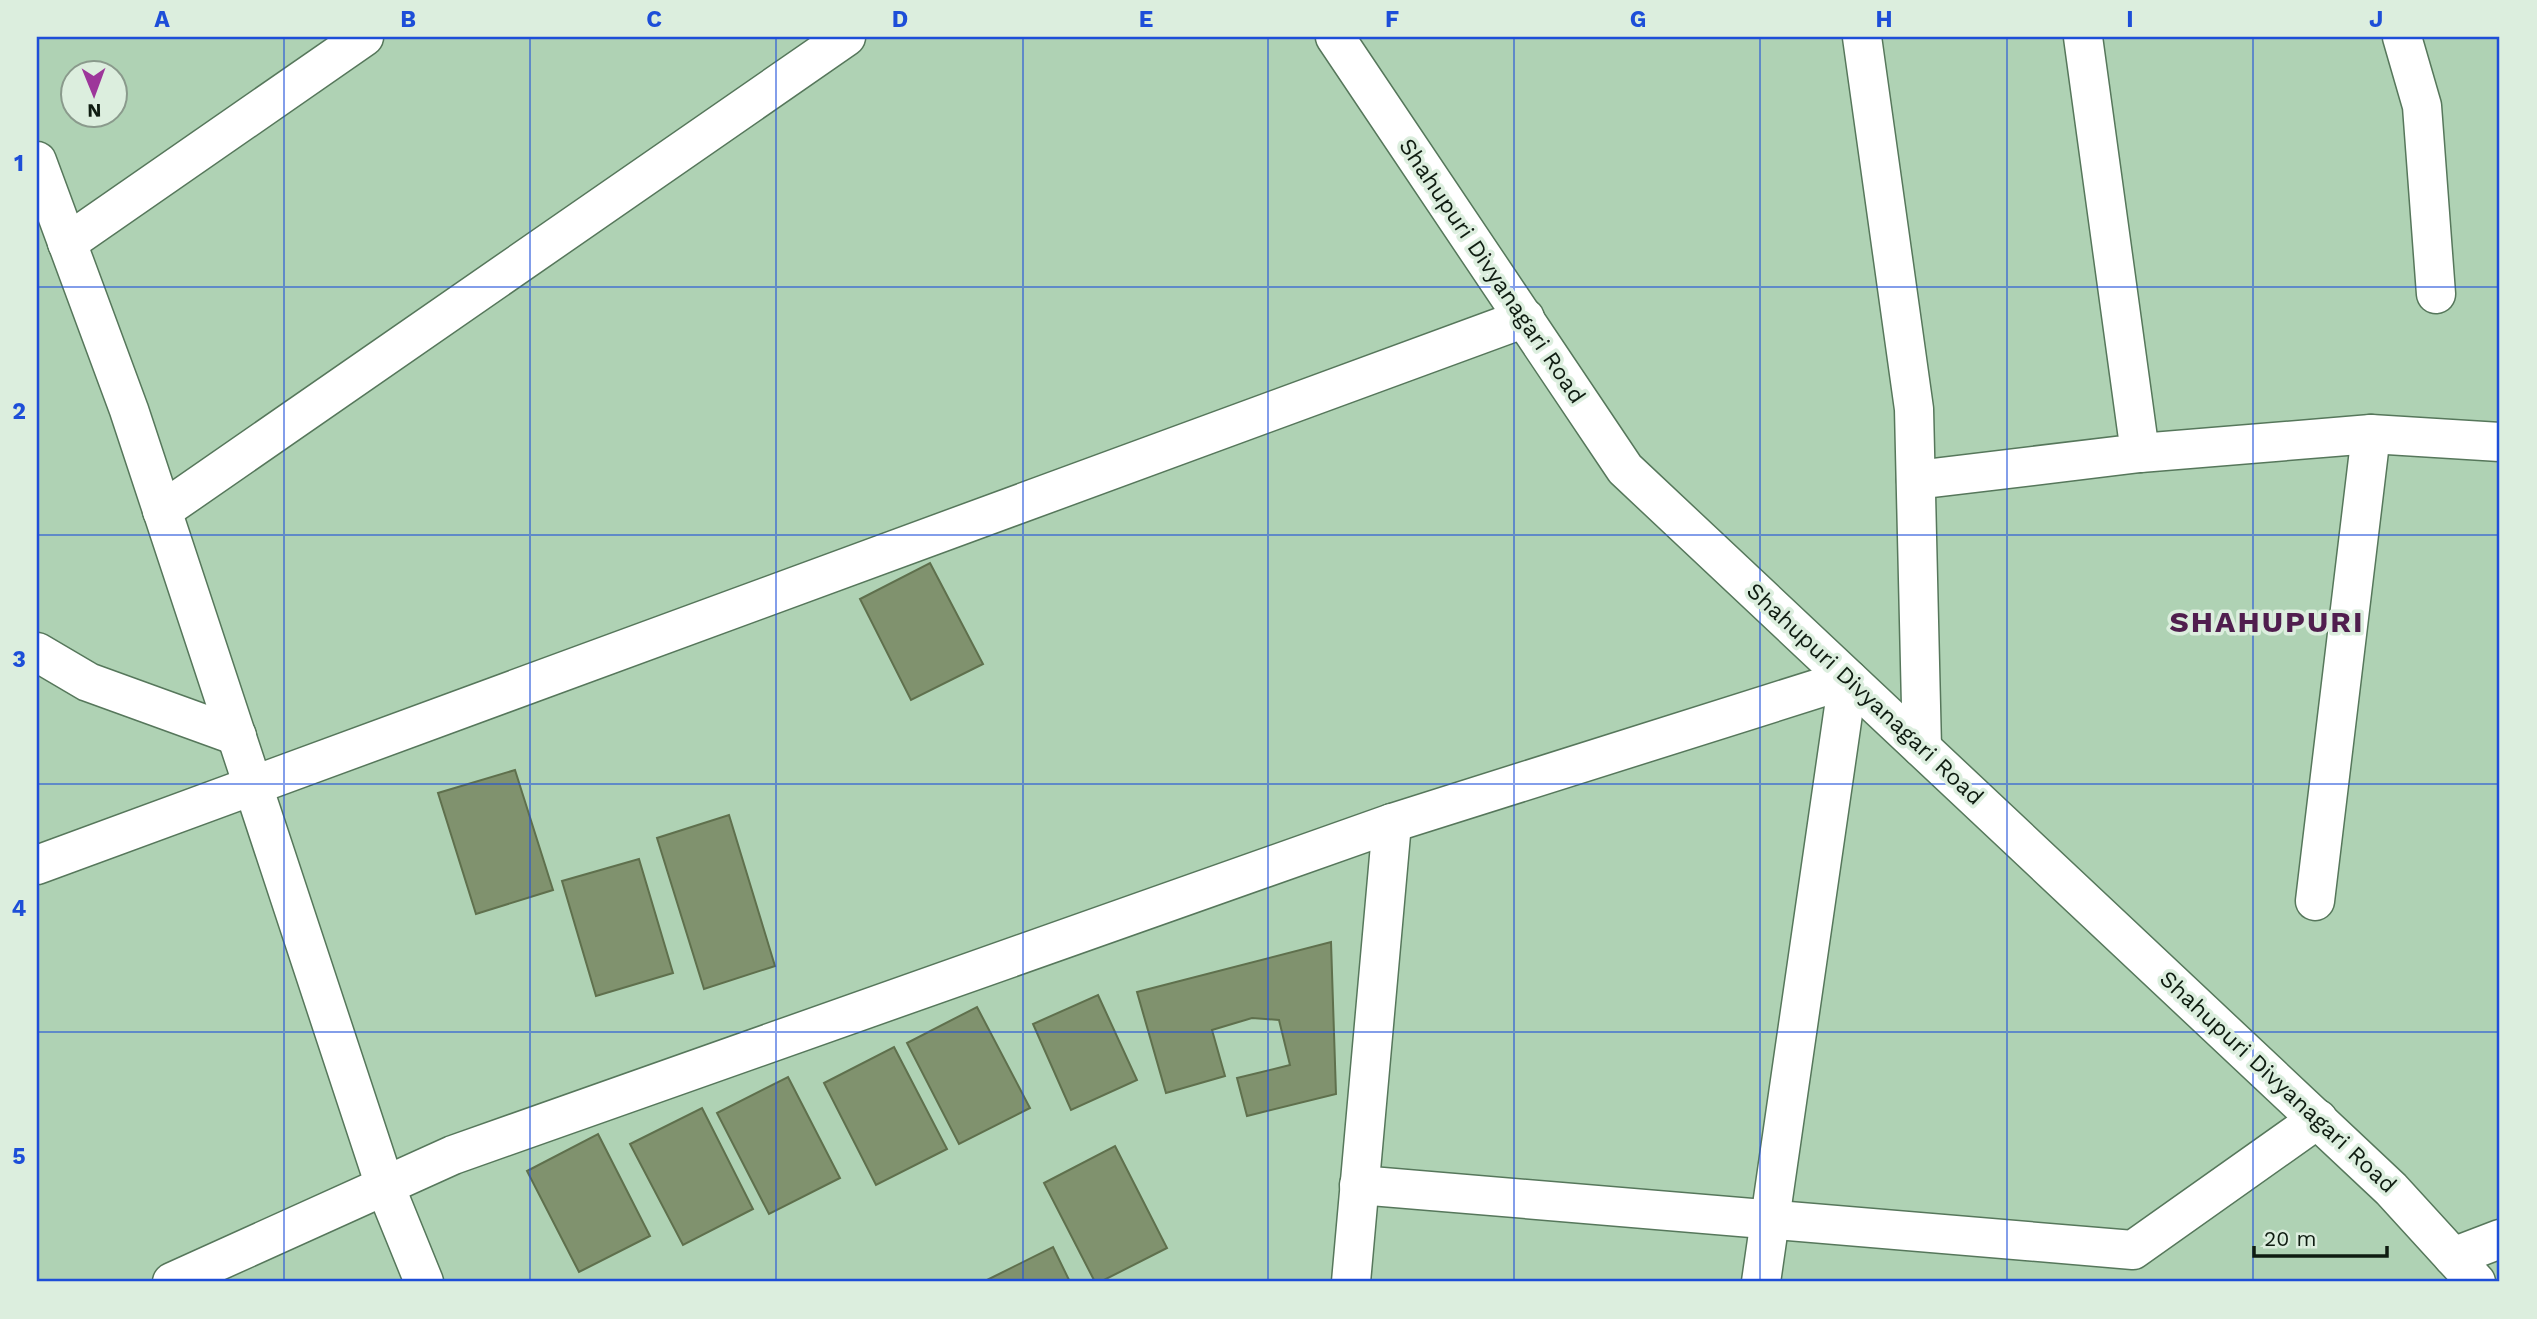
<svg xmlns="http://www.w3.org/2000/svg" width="2537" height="1319" font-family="'Work Sans',sans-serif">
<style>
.building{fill:#80926e;stroke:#5f704d;stroke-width:2}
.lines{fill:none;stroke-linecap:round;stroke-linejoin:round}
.minor-casing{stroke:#56775b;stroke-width:41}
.tertiary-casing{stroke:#56775b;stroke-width:41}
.secondary-casing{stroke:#56775b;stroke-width:41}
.minor{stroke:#fff;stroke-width:38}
.tertiary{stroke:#fff;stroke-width:38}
.secondary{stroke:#fff;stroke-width:38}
.grid{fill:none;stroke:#1d4ed8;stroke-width:2;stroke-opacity:0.55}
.labels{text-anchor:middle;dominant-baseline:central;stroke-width:7;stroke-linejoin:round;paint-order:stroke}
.street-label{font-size:23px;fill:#0f1c11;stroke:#dceede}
.district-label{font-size:30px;font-weight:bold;letter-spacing:2px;fill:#501e4e;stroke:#dceede}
.neatline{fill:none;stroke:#1d4ed8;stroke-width:2.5}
.grid-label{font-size:23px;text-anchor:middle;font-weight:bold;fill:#1d4ed8}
</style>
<rect width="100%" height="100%" fill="#afd2b4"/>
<g class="building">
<path d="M930 563 983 664 911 700 860 599Z"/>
<path d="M515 770 553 890 476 914 438 793Z"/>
<path d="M729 815 775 966 704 989 657 838Z"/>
<path d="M639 859 673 973 596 996 562 881Z"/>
<path d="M1331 942 1336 1094 1247 1116 1237 1078 1290 1065 1279 1020 1252 1018 1212 1030 1225 1076 1166 1093 1137 992Z"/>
<path d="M1098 995 1137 1080 1071 1110 1033 1024Z"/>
<path d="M977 1007 1030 1108 959 1144 907 1043Z"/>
<path d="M894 1047 947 1149 876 1185 824 1083Z"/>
<path d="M788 1077 840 1178 769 1214 717 1113Z"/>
<path d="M702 1108 753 1209 683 1245 630 1144Z"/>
<path d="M598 1134 650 1236 579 1272 527 1171Z"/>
<path d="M1115 1146 1167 1248 1100 1282H1095L1044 1183Z"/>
<path d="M1053 1247 1070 1282H983Z"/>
</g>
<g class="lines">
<defs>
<g id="minor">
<path d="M1862 37 1914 409 1922 748"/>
<path d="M2402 37 2422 106 2436 294"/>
<path d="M37 161 129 410 385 1186 424 1282"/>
<path d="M67 243 364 37"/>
<path d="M2140 453 2371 434 2500 442"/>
<path d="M1916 480 2140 453 2083 37"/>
<path d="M162 511 846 37"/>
<path d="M37 652 88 682 237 736"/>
<path d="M37 865 1525 318"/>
<path d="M2315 901 2371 434"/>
<path d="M1359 1185 2133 1250 2318 1119"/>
<path d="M2453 1257 2500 1239"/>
<path d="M1351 1282 1392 823"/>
<path d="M1761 1282 1848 679"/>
</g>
<path id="tertiary" d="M172 1282 453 1155 1392 823 1848 679"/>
<path id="secondary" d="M1335 37 1625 469 2391 1189 2476 1282"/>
</defs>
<use href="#minor" class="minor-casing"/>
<use href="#tertiary" class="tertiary-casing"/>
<use href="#secondary" class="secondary-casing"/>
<use href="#minor" class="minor"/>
<use href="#tertiary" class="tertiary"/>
<use href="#secondary" class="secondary"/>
</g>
<path class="grid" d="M284 37V1282M530 37V1282M776 37V1282M1023 37V1282M1268 37V1282M1514 37V1282M1760 37V1282M2007 37V1282M2253 37V1282M37 287H2500M37 535H2500M37 784H2500M37 1032H2500"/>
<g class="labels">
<g class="street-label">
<text transform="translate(1492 271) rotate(56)">Shahupuri Divyanagari Road</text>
<text transform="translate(1865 694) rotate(43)">Shahupuri Divyanagari Road</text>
<text transform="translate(2278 1082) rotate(43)">Shahupuri Divyanagari Road</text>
</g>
<g class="district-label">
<text x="2267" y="621">SHAHUPURI</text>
</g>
</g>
<rect width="2537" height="1319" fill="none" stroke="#dceede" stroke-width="77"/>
<g transform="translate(94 94) rotate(179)"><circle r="33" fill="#dceede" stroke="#8a9a8c" stroke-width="2"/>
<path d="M0-5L12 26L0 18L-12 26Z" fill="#9d369a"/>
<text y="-10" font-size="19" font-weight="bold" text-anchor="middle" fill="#0f1c11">N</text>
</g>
<path d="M2254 1246v10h133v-10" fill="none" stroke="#0f1c11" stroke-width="3.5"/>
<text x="2264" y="1246" font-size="21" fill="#0f1c11" stroke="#dceede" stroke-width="5" paint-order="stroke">20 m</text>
<rect x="38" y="38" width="2460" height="1242" class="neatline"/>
<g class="grid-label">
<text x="162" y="27">A</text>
<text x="408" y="27">B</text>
<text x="654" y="27">C</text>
<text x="900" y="27">D</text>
<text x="1146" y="27">E</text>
<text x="1392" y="27">F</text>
<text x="1638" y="27">G</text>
<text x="1884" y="27">H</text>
<text x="2130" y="27">I</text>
<text x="2376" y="27">J</text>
<text x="19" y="171">1</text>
<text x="19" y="419">2</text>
<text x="19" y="667">3</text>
<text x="19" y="916">4</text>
<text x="19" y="1164">5</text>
</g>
</svg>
